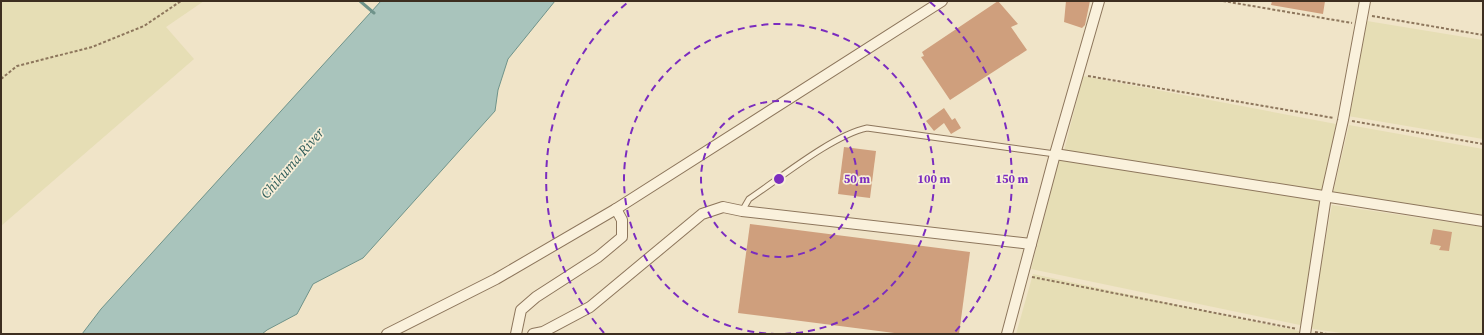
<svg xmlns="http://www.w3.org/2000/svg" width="1484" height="335" font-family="'Source Serif 4',serif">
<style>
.farmland{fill:#e6deb5}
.water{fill:#a9c4bc;stroke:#6f938a}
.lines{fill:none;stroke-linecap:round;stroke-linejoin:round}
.stream{stroke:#6f938a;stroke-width:3}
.building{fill:#cf9f7d}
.service-casing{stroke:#8d765c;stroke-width:7}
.minor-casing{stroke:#8d765c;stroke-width:12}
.path{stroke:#8d765c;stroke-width:2;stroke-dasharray:3 2;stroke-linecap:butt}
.service{stroke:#faf1dc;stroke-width:5}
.minor{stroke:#faf1dc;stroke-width:10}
.ring{fill:none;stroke:#7b2cbf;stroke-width:2;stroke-dasharray:7 5}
.labels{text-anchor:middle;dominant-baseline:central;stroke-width:3.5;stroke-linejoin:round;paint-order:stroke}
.water-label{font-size:14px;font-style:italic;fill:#2f5d5a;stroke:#f7eed8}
.centre{fill:#7b2cbf;stroke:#f7eed8;stroke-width:2}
.ring-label{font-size:12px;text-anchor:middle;font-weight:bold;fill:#7b2cbf;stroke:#f7eed8;stroke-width:3.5;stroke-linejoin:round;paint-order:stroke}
</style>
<rect width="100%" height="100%" fill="#f0e4c8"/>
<g class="farmland">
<path d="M1 1H204L166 27 194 59 1 226Z"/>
<path d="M1367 21 1483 40V139L1348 116Z"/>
<path d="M1083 76 1336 124 1323 191 1064 151Z"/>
<path d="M1349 125 1483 149V216L1333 193Z"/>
<path d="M1059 159 1321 201 1304 322 1300 325 1031 269Z"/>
<path d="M1332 205 1483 227V334H1349L1313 329 1310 323Z"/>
<path d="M1033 274 1299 331 1301 334H1016Z"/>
</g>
<path class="water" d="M381 1H555L508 59 498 90 495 111 363 258 313 284 297 314 267 330 262 334H82L101 309Z"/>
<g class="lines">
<path class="stream" d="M360 1 374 13"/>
</g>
<g class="building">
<path d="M998 1 1018 24 1011 27 1027 50 950 100 921 57 924 56 922 52Z"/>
<path d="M1066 1H1090L1085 25 1082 28 1064 22Z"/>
<path d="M1272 1H1325L1323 14 1271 5Z"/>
<path d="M944 108 952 120 955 118 961 128 951 134 944 123 934 131 926 121Z"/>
<path d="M844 147 876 151 870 198 838 194Z"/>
<path d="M750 224 970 252 959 334H902L738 313Z"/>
<path d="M1433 229 1452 232 1449 251 1439 250 1441 246 1430 244Z"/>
</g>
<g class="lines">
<defs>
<path id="service" d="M742 211 749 199C779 179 833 135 867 128L1055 154"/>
<g id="minor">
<path d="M1055 154 1483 221"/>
<path d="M387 334 496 279 616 209 942 1"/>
<path d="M516 334 521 310 536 297 598 257 622 237V220L616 209"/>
<path d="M533 334 543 332 590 307 702 214 723 207 742 211 1031 244"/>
<path d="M1007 334 1055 154 1099 1"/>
<path d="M1305 334 1326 196 1343 120 1365 1"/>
</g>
</defs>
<use href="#service" class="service-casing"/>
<use href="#minor" class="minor-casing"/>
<g class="path">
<path d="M1223 1 1352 23"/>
<path d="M1372 16 1483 35"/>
<path d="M1088 76 1334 118"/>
<path d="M1 79 17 66 92 47 144 26 181 1"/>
<path d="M1352 121 1483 144"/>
<path d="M1032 277 1297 329"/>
<path d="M1315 332 1327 334"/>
</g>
<use href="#service" class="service"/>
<use href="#minor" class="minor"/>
</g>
<g class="ring">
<circle cx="779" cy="179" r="78"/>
<path d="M778 334A155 155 0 1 1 780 334"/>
<path d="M604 333A233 233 0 0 1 628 2M930 2A233 233 0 0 1 954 333"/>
</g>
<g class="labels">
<g class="water-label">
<text transform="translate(292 163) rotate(-49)">Chikuma River</text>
</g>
</g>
<circle cx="779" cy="179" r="6" class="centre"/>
<g class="ring-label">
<text x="857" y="183">50 m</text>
<text x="934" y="183">100 m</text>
<text x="1012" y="183">150 m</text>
</g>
<rect width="1484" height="335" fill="none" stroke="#3d2e20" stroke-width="4"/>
</svg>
